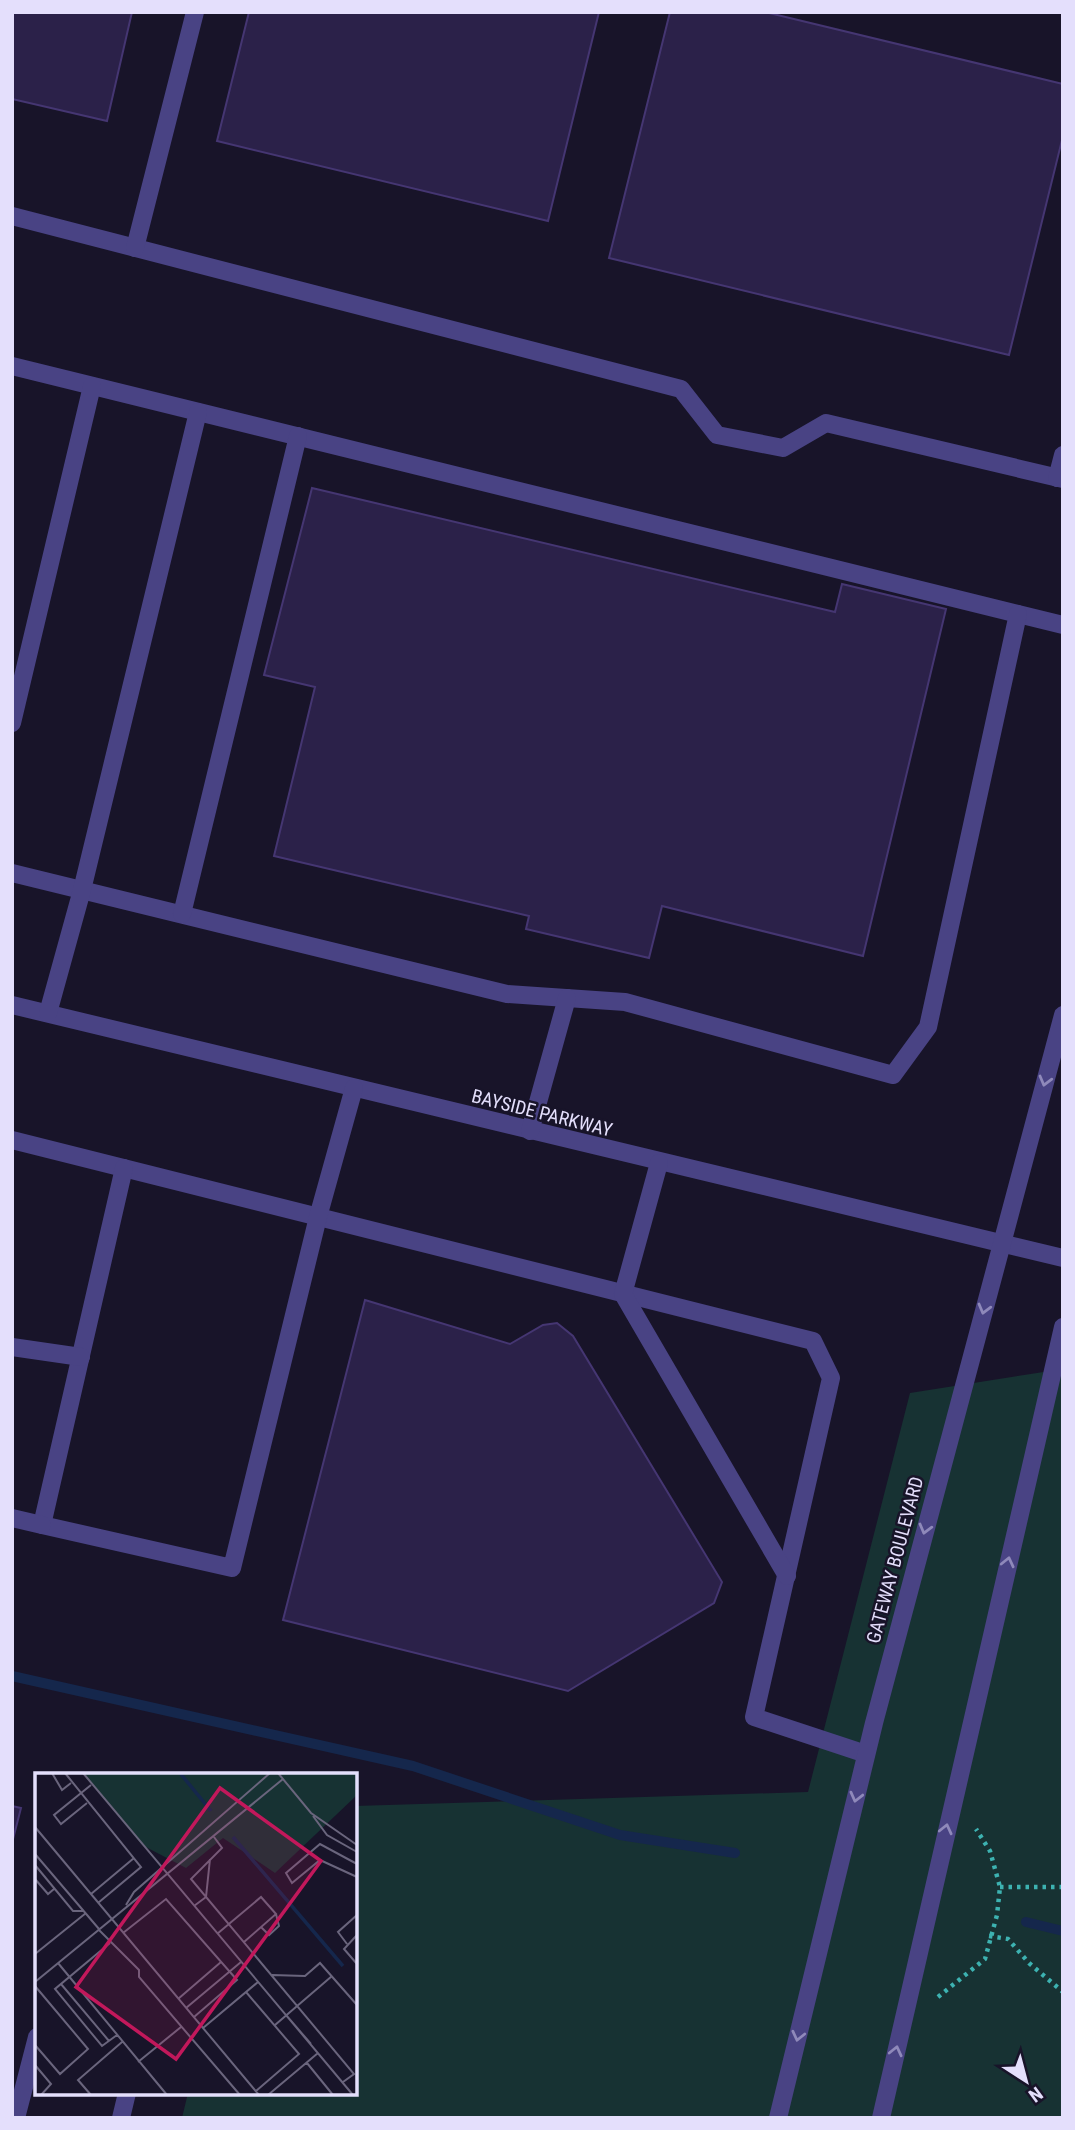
<svg xmlns="http://www.w3.org/2000/svg" width="1075" height="2130" font-family="'Roboto Condensed',sans-serif">
<style>
.green{fill:#173233}
.lines{fill:none;stroke-linecap:round;stroke-linejoin:round}
.stream{stroke:#15274c;stroke-width:10}
.building{fill:#2b2149;stroke:#453672;stroke-width:2}
.path{stroke:#3db2b1;stroke-width:4.5;stroke-dasharray:3.5 5;stroke-linecap:butt}
.minor{stroke:#494384;stroke-width:18}
.oneway{stroke:#8f89ba}
.labels{text-anchor:middle;dominant-baseline:central;stroke-width:5;stroke-linejoin:round;paint-order:stroke}
.street-label{font-size:19px;fill:#e4dffc;stroke:#181429}
.inset-river{fill:none;stroke:#15274c;stroke-width:3.5}
.inset-road{fill:none;stroke:#6a657d;stroke-width:2}
.view{fill:#c2185b;fill-opacity:0.15;stroke:#c2185b;stroke-width:3.5}
.inset-edge{fill:none;stroke:#e4dffc;stroke-width:3.5}
</style>
<rect width="100%" height="100%" fill="#181429"/>
<path class="green" d="M1063 1369V2118H182L188 2093H355V1806L808 1792 910 1393Z"/>
<g class="lines">
<g class="stream">
<path d="M12 1676 413 1766 620 1835 735 1853"/>
<path d="M1026 1922 1063 1931"/>
</g>
</g>
<g class="building">
<path d="M12 12H132L107 121 12 99Z"/>
<path d="M249 12H599L548 221 217 141Z"/>
<path d="M670 12H765L1063 84V136L1009 355 609 258Z"/>
<path d="M312 488 835 612 842 584 946 609 863 956 662 906 649 958 526 929 529 916 274 856 315 687 264 675Z"/>
<path d="M365 1300 510 1344 543 1325 557 1323 573 1336 722 1582 714 1603 568 1691 283 1620Z"/>
<path d="M12 1806 21 1808 12 1843Z"/>
</g>
<g class="lines">
<g class="path">
<path d="M1000 1887H1063"/>
<path d="M989 1936 1008 1939 1029 1963 1063 1992"/>
<path d="M938 1997 985 1959 997 1915 1000 1887 990 1851 976 1829"/>
</g>
<g class="minor">
<path d="M12 216 681 389 717 435 783 448 826 423 1063 479"/>
<path d="M135 248 195 12"/>
<path d="M12 366 1063 625"/>
<path d="M1057 478 1063 455"/>
<path d="M12 723 92 386"/>
<path d="M12 873 507 994 625 1002 893 1075 928 1027 1018 614"/>
<path d="M182 914 298 436"/>
<path d="M12 1005 1063 1258"/>
<path d="M48 1013 82 890 198 412"/>
<path d="M530 1131 567 998"/>
<path d="M12 1140 813 1341 831 1378 754 1717 866 1754"/>
<path d="M659 1163 623 1294 787 1576"/>
<path d="M124 1168 42 1525 232 1568 318 1217 354 1088"/>
<path d="M12 1347 81 1357"/>
<path d="M12 1518 42 1525"/>
<path d="M16 2118 37 2037"/>
<path d="M121 2118 127 2093"/>
<path d="M778 2118 874 1723 1063 1015"/>
<path d="M881 2118 1063 1327"/>
</g>
</g>
<defs><path id="oneway-chevron" d="M-2-3.5L2.5 0L-2 3.5" fill="none" stroke-width="1.6" stroke-linecap="round" stroke-linejoin="round" transform="scale(1.75)"/></defs>
<g class="oneway">
<use href="#oneway-chevron" transform="translate(1045 1081) rotate(105)"/>
<use href="#oneway-chevron" transform="translate(984 1309) rotate(105)"/>
<use href="#oneway-chevron" transform="translate(925 1529) rotate(105)"/>
<use href="#oneway-chevron" transform="translate(1008 1562) rotate(-77)"/>
<use href="#oneway-chevron" transform="translate(856 1797) rotate(104)"/>
<use href="#oneway-chevron" transform="translate(946 1829) rotate(-77)"/>
<use href="#oneway-chevron" transform="translate(798 2036) rotate(103)"/>
<use href="#oneway-chevron" transform="translate(896 2051) rotate(-77)"/>
</g>
<g class="labels">
<g class="street-label">
<text transform="translate(542 1113) rotate(14)">BAYSIDE PARKWAY</text>
<text transform="translate(895 1560) rotate(-75)">GATEWAY BOULEVARD</text>
</g>
</g>
<g transform="translate(35 1773)">
<rect width="322" height="322" fill="#181429"/>
<path d="M48 0H322V22L240 100 188 65 151 95 107 72Z" fill="#173233"/>
<path class="inset-river" d="M145 0 176 38M198 64 308 193"/>
<path class="inset-road" d="M17 0 27 17 36 10M30 0 106 94 63 130M48 0 318 322M243 0 276 40 322 72M52 30 26 51 19 42 56 12M278 43 292 62 322 79M0 54 224 322M179 64 187 75 156 106 319 301 308 309M0 81 64 156M322 91 285 71 251 100 257 110 285 87 322 104M0 92 38 138H48M0 106 13 121 19 116M56 121 99 85M91 132 99 119 235 0M159 133 171 124 175 86M226 154 234 162 244 153 241 141M63 156 104 197V204L205 322M88 160 131 126 202 207 159 244M182 161 226 124 241 141 209 169M322 162 309 176 322 191M75 170 20 216 67 273 82 262M312 171 303 159 322 142M0 181 51 140M23 190 132 322M237 202 270 203 285 190 322 232M0 209 248 6M26 211 74 268M0 213 53 276 25 301 0 272M211 219 264 281 221 318M143 226 186 189M151 235 206 189M251 242 276 271M240 252 297 203M168 255 223 209M103 289 146 254M272 290 298 322M0 292 16 311 6 322M56 322 43 307 87 269M233 322 283 280"/>
<path class="view" d="M185 15 286 88 141 286 41 214Z"/>
<rect width="322" height="322" class="inset-edge"/>
</g>
<rect width="1075" height="2130" fill="none" stroke="#e4dffc" stroke-width="28"/>
<g transform="translate(1026 2081) rotate(144)" stroke="#181429" stroke-width="5" paint-order="stroke">
<path d="M0-5L12 26L0 18L-12 26Z" fill="#e4dffc"/>
<text y="-10" font-size="19" font-weight="bold" text-anchor="middle" fill="#e4dffc">N</text>
</g>
</svg>
